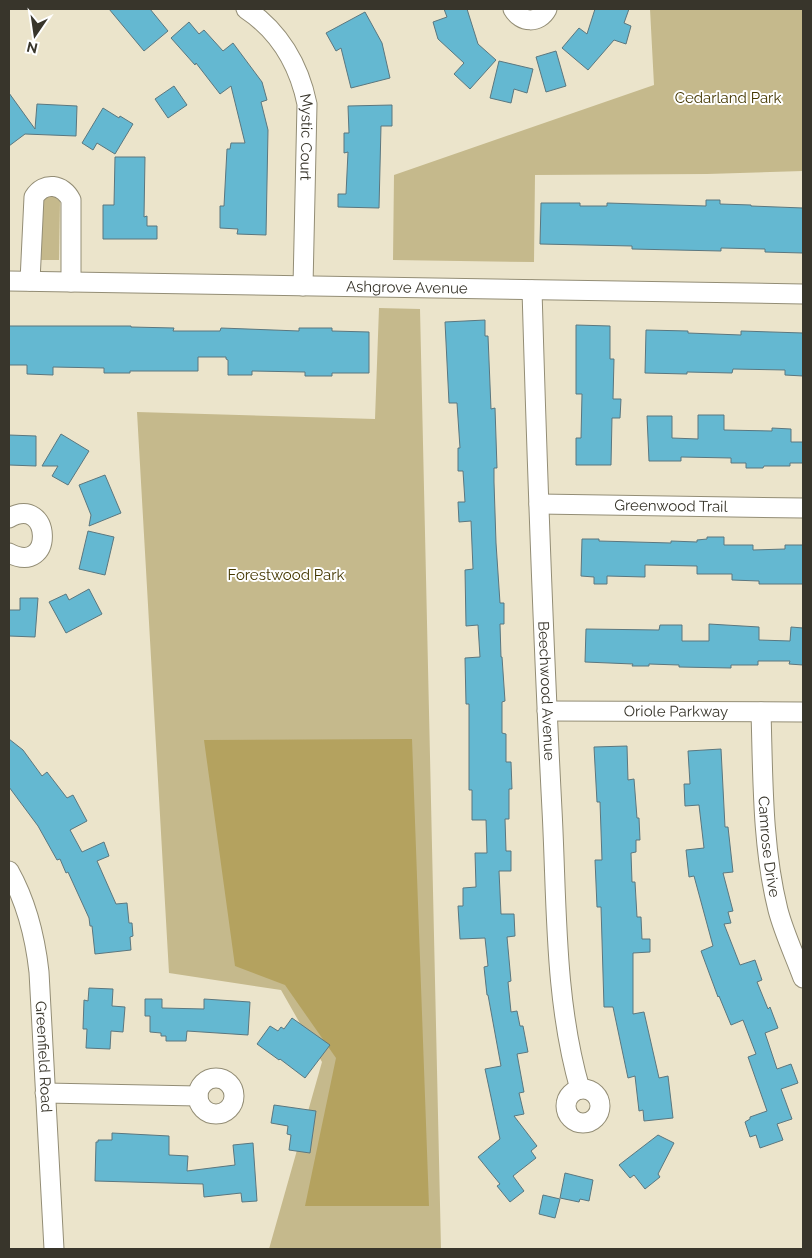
<svg xmlns="http://www.w3.org/2000/svg" width="812" height="1258" font-family="Raleway,sans-serif">
<style>
.green{fill:#c5b98c}
.forest{fill:#b4a25f}
.building{fill:#64b8d1;stroke:#5b777f}
.lines{fill:none;stroke-linecap:round;stroke-linejoin:round}
.street-casing{stroke:#938d75;stroke-width:21}
.street{stroke:#fff;stroke-width:19}
.labels{text-anchor:middle;dominant-baseline:central;stroke-width:4;stroke-linejoin:round;paint-order:stroke}
.park-label{font-size:15px;fill:#443700;stroke:#fff}
.street-label{font-size:15px;fill:#38352b;stroke:#fff}
</style>
<rect width="100%" height="100%" fill="#ebe4cb"/>
<g class="green">
<path d="M650 9H803V171L707 174 535 175 534 262 393 260 394 175 654 85Z"/>
<path d="M51 194 59 198 60 201 59 260H41L43 202 45 198Z"/>
<path d="M379 308 420 309 441 1249H269L322 1062 281 990 169 973 137 412 375 419Z"/>
</g>
<path class="forest" d="M412 739 429 1206H305L336 1058 285 985 235 966 204 740Z"/>
<g class="building">
<path d="M109 9H150L168 31 144 51Z"/>
<path d="M444 9H467L478 44 496 60 470 89 454 74 464 63 438 39 433 22 447 17Z"/>
<path d="M595 9H629L624 23 631 26 626 44 614 40 588 70 562 48 579 28 587 34Z"/>
<path d="M365 12 382 43 390 78 351 88 341 48 336 51 326 33Z"/>
<path d="M189 22 199 34 204 30 223 51 233 43 262 82 267 100 261 102 268 130 266 235 237 234 238 229 220 228V206H224L227 149H230L231 143H245L231 86 220 94 196 63 195 65 171 38Z"/>
<path d="M556 51 566 86 546 92 536 57Z"/>
<path d="M499 61 533 69 527 93 514 89 511 103 490 98Z"/>
<path d="M174 86 187 105 168 118 155 99Z"/>
<path d="M9 93 35 129 37 104 77 106 76 136 25 134 9 146Z"/>
<path d="M392 105V126H381L379 208 338 207V194H346L348 152 344 153V133H349L348 106Z"/>
<path d="M103 108 119 118 120 116 133 124 115 154 97 143 93 150 82 143Z"/>
<path d="M115 157H145L144 217 147 216V226H157V239H103V205H114Z"/>
<path d="M706 200H720V204L751 205V206L803 208V253L765 252V249L721 248V251L632 249V246L540 244 541 203H580V206H607V203L706 206Z"/>
<path d="M485 320V336H488L491 409 495 408 497 468H494V482L496 543 500 603H504V624H500L501 657H502L505 701 502 702V733L506 734V762H511L512 789H509V819H505L506 851H511V871H499L501 914H514L515 936 507 937 511 981 508 982 511 1012 517 1011 520 1026H523L528 1052 517 1054 524 1092 519 1093 524 1114 514 1116 537 1146 531 1151 536 1158 513 1176 524 1191 510 1202 497 1186 500 1184 478 1157 500 1139 485 1069 501 1066 488 995H487L484 967 488 966 485 938 460 939 458 906H463V888L476 887 475 853H487L486 820H472V790H469V704H466L465 658 480 657 478 625 466 626 465 570 473 569 471 521 459 522 458 502H465L463 471H458V448H460L457 403H449L445 322Z"/>
<path d="M576 325 610 326V359H614L613 399H621L620 418H612L611 465H576V438H581L582 394H576Z"/>
<path d="M9 326H131V327L174 328 173 331H220L221 328 299 331V328H332V331L369 332V373H332V376H305V372L252 371V375H228V360L226 359V357H198V371H130V373H104V368L53 367V375L27 374V365H9Z"/>
<path d="M646 330 688 331V333L741 335V331L803 333V376L785 375V370L733 369 732 373 687 372V374L645 373Z"/>
<path d="M698 415H724V430L772 431V428L791 429V442H803V463H790V466H764L763 468H746V463H731V458L681 457V461H649L647 416H672V438L698 439Z"/>
<path d="M61 434 89 451 68 485 52 476 58 466H42Z"/>
<path d="M9 435 36 436V466L9 465Z"/>
<path d="M105 475 121 513 89 526 91 515 79 485Z"/>
<path d="M88 531 114 537 105 575 79 569Z"/>
<path d="M707 537H724V545H753V550L785 549V545H803V584H759V581L732 580V574H697V566L645 565V577L607 576V584H594V577L581 576 582 539H599V541L671 543V541L697 542V540L707 539Z"/>
<path d="M89 589 102 614 66 633 49 602 66 594 69 600Z"/>
<path d="M20 598H38L35 637 9 636V610H20Z"/>
<path d="M709 624 759 627V640L790 641 791 627 803 628V665L789 664 790 661H758V665H731V668L679 667V665L649 664V666H632L633 664 585 662 586 629 659 630 660 625H682V641H709Z"/>
<path d="M9 739 23 750 42 776 47 772 67 798 73 795 87 821 70 830 82 852 104 842 109 856 97 861 116 904 127 903 129 923H132L133 936 130 937 131 950 95 954 92 926H90L89 918 68 872 66 873 60 859 57 860 38 826 9 787Z"/>
<path d="M627 746 628 780 634 779 637 818H639L640 840H636V852L631 853 632 882H635L637 917H641L642 939H650V952L633 953V1014L644 1012 659 1078 668 1076 673 1118 644 1121 643 1110 639 1111 635 1076 628 1078 613 1007H604L601 907H597L595 860H602L600 802H597L594 747Z"/>
<path d="M721 749 725 827H728L733 872 723 873 733 911 728 912 731 923 724 924 740 965 755 960 762 980 757 982 768 1009 770 1007 778 1028 765 1033 777 1069 791 1064 798 1083 781 1089 792 1119 777 1124 783 1140 760 1148 756 1135 750 1137 745 1122 750 1119V1117L767 1111 748 1057 756 1054 743 1020 731 1025 719 996 718 997 701 951 713 946 694 876 689 877 686 850 704 848 699 805 685 806 684 784H690L688 751Z"/>
<path d="M89 988 113 989 112 1006 125 1007 123 1032 111 1031 110 1049 86 1048 87 1029H83L84 1000 88 1001Z"/>
<path d="M145 999H162V1008L204 1009V999L250 1002 248 1035 187 1031 186 1041H166V1036H161V1033L150 1032V1016H145Z"/>
<path d="M292 1018 330 1045 305 1078 280 1059 279 1060 257 1044 270 1026 278 1031 281 1027 284 1029Z"/>
<path d="M274 1105 316 1111 310 1153 289 1150 291 1135 287 1134 288 1126 271 1123Z"/>
<path d="M112 1133 169 1136V1155L188 1156 187 1171 235 1165 233 1145 253 1143 257 1201 242 1202 241 1193 204 1197 203 1184 95 1181 96 1142H98V1140H112Z"/>
<path d="M658 1135 674 1143 658 1174 660 1177 645 1189 634 1175 630 1178 619 1165Z"/>
<path d="M565 1173 593 1180 589 1201 580 1199 579 1202 560 1198Z"/>
<path d="M543 1195 560 1199 555 1218 539 1214Z"/>
</g>
<g class="lines">
<defs>
<g id="street">
<path id="s1" d="M246 9C279 31 299 65 307 104L303 286"/>
<path d="M513 9C521 23 539 24 547 9"/>
<path id="s2" d="M9 281 803 294"/>
<path d="M30 281 34 197C44 181 63 184 71 200V282"/>
<path id="s3" d="M532 290C537 464 543 637 552 810 557 903 554 999 580 1089"/>
<path id="s4" d="M539 504 803 508"/>
<path d="M9 518C52 494 55 577 9 553"/>
<path id="s5" d="M547 711 803 712"/>
<path id="s6" d="M761 712C763 777 762 846 778 910 784 933 795 956 803 978"/>
<path id="s7" d="M9 871C27 903 35 936 39 972L54 1249"/>
<circle cx="216" cy="1096" r="18"/>
<circle cx="583" cy="1106" r="17"/>
<path d="M45 1093 198 1096"/>
</g>
</defs>
<use href="#street" class="street-casing"/>
<use href="#street" class="street"/>
</g>
<g class="labels">
<g class="park-label">
<text x="728" y="98">Cedarland Park</text>
<text x="286" y="575">Forestwood Park</text>
</g>
<g class="street-label">
<text stroke="none"><textPath href="#s1" startOffset="149">Mystic Court</textPath></text>
<text stroke="none"><textPath href="#s2" startOffset="398">Ashgrove Avenue</textPath></text>
<text stroke="none"><textPath href="#s4" startOffset="132">Greenwood Trail</textPath></text>
<text stroke="none"><textPath href="#s3" startOffset="401">Beechwood Avenue</textPath></text>
<text stroke="none"><textPath href="#s5" startOffset="129">Oriole Parkway</textPath></text>
<text stroke="none"><textPath href="#s6" startOffset="135">Camrose Drive</textPath></text>
<text stroke="none"><textPath href="#s7" startOffset="191">Greenfield Road</textPath></text>
</g>
</g>
<rect width="812" height="1258" fill="none" stroke="#38352b" stroke-width="20"/>
<g transform="translate(35 35) rotate(193)" stroke="#ffffff" stroke-width="4" paint-order="stroke">
<path d="M0-4L9 19L0 12L-9 19Z" fill="#38352b"/>
<text y="-8" font-size="14" font-weight="bold" text-anchor="middle" fill="#38352b">N</text>
</g>
</svg>
